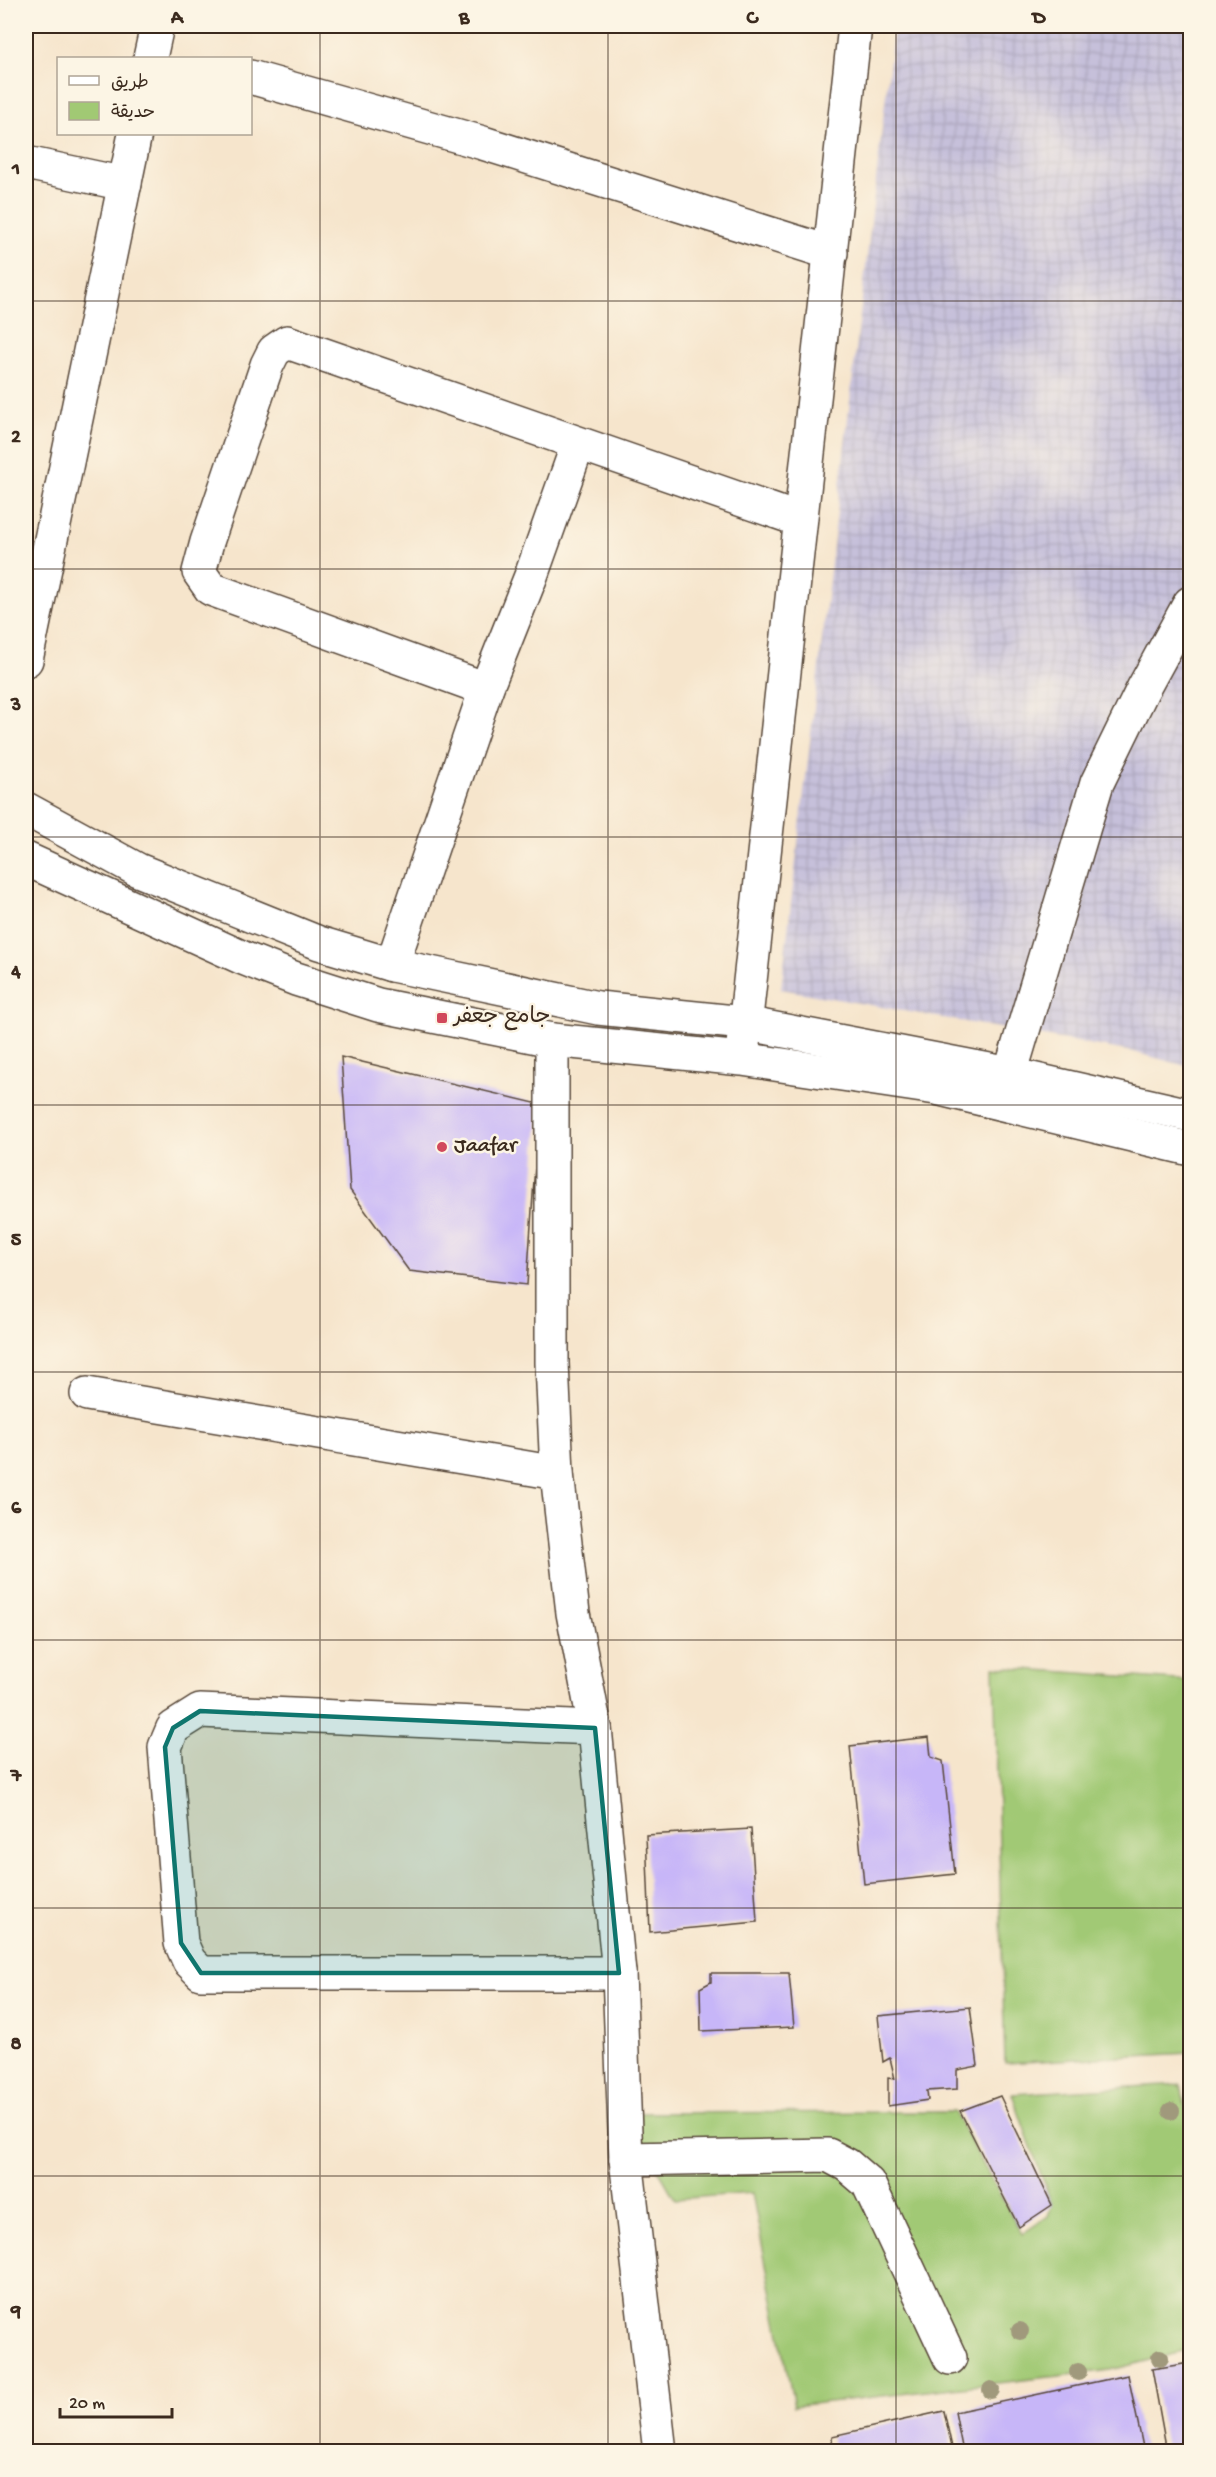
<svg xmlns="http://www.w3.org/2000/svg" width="1216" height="2477" font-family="'Gochi Hand','Playpen Sans Arabic',sans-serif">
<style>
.industrial{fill:url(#industrial-grid)}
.green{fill:#a1c974;stroke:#6e7a49;stroke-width:1.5}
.building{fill:#c7b6f8}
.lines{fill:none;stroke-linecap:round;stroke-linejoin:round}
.minor-casing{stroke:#574638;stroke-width:36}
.minor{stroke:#fff;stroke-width:33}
.tree{fill:#a0997b}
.marked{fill:#0f766e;fill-opacity:0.2;stroke:#0f766e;stroke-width:4.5;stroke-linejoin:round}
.grid{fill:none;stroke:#3b2a1e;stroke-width:1.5;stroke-opacity:0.55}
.poi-dot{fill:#d1495b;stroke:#fcf5e5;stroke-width:2}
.labels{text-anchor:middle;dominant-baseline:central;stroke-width:5;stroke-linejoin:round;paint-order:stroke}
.poi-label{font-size:22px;fill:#3b2a1e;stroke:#fcf5e5;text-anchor:start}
.neatline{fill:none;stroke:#3b2a1e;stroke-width:2}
.grid-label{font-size:20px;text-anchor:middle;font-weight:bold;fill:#3b2a1e}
</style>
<defs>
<pattern id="industrial-grid" width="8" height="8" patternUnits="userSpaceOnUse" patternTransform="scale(1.5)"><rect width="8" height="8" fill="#c6c0da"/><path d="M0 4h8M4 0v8" fill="none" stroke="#aba5bb"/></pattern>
</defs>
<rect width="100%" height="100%" fill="#fcf5e5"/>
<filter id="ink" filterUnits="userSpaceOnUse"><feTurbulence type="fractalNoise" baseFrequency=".0167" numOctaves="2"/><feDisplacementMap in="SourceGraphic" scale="12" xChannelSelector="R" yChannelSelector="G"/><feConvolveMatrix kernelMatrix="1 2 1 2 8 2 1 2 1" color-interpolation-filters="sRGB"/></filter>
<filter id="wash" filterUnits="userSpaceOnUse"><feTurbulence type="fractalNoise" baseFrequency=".008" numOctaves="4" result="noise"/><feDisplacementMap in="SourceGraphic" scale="24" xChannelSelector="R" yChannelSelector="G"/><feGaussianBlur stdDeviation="1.35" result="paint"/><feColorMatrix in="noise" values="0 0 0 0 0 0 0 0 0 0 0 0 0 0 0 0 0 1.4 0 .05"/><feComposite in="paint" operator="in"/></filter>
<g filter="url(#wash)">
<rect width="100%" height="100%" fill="#f6e5cc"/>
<path class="industrial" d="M894 26H1190V1067L1133 1052 781 989Z"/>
<g class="green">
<path d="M994 1667 1190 1681V2053L1005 2063Z"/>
<path d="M1181 2084 1190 2135V2350L1111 2370 794 2406 752 2193 675 2199 625 2113 954 2112 1022 2234 1048 2216 1052 2205 1012 2094Z"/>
</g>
<g id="blocks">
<g class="building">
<path d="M341 1057 539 1104 527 1285 409 1271 350 1190Z"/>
<path d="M929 1737 931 1757 943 1761 955 1874 864 1884 850 1746Z"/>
<path d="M751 1829 757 1922 650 1932 646 1835Z"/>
<path d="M711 1973H789L794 2027 701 2031 700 1988 711 1982Z"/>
<path d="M970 2007 978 2066 957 2070V2089L927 2091 928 2100 888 2106V2078L895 2079 890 2058 883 2062 878 2016Z"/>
<path d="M1000 2096 1052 2205 1019 2227 960 2111Z"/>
<path d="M1190 2363V2450L1167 2452 1152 2369Z"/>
<path d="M1128 2375 1144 2452H963L955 2412Z"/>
<path d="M944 2411 953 2452H833L832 2436Z"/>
</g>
</g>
</g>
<g filter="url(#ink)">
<use href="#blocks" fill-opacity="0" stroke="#574638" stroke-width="1.5"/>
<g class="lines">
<defs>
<g id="minor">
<path d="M150 58 157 26"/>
<path d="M250 77 483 143 831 253"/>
<path d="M26 163 125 184"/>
<path d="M26 660 135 134"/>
<path d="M486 689 211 589 199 572 207 542 267 365 274 351 287 342 800 520"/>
<path d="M26 809 138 870 319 943 392 965 598 1008 744 1023 1010 1074 1190 1115"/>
<path d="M26 859 243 958 296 979 378 1005 552 1040 742 1059 936 1088 1190 1149"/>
<path d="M392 965 486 689 531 576 578 444"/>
<path d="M552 1040V1363L557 1473 573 1613 595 1728 619 1973 626 2159 660 2452"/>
<path d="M743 1045 855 26"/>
<path d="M1010 1074 1097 783 1143 689 1190 603"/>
<path d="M87 1394 557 1473"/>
<path d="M595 1728 200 1711 173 1728 165 1747 181 1943 189 1961 201 1973H619"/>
<path d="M626 2159 828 2155 847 2165 868 2183 950 2358"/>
</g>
</defs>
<use href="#minor" class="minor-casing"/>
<use href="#minor" class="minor"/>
</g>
<g class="tree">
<circle cx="1171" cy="2111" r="9"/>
<circle cx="1020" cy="2331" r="9"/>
<circle cx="1160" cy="2358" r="9"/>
<circle cx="1078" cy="2372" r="9"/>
<circle cx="991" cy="2390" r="9"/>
</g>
</g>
<path class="marked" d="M200 1711 595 1728 619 1973H201L181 1943 165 1747 173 1728Z"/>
<path class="grid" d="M320 26V2452M608 26V2452M896 26V2452M26 301H1190M26 569H1190M26 837H1190M26 1105H1190M26 1372H1190M26 1640H1190M26 1908H1190M26 2176H1190"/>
<g class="poi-dot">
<rect x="436" y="1012" width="12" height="12" rx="3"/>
<circle cx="442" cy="1147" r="6"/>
</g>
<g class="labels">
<g class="poi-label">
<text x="454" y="1018">جامع جعفر</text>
<text x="454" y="1147">Jaafar</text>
</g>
</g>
<rect width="1216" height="2477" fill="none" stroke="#fcf5e5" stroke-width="66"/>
<rect x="57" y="57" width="195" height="78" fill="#fcf5e5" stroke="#afa495" stroke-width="1.5"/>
<rect x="69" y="76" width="30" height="9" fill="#ffffff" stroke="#afa495" stroke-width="1.5"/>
<text x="111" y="87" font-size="18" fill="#3b2a1e">طريق</text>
<rect x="69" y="102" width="30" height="18" fill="#a1c974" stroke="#afa495" stroke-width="1.5"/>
<text x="111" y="117" font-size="18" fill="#3b2a1e">حديقة</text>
<path d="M60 2408v9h112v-9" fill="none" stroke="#3b2a1e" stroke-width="3"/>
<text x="69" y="2408" font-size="18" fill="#3b2a1e" stroke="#fcf5e5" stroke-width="4.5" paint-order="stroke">20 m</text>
<rect x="33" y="33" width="1150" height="2411" class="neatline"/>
<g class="grid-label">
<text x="177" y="23">A</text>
<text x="464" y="23">B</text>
<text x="752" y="23">C</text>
<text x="1039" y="23">D</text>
<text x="16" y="174">1</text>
<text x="16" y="442">2</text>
<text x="16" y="710">3</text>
<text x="16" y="977">4</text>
<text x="16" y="1245">5</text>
<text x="16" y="1513">6</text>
<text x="16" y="1781">7</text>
<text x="16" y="2049">8</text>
<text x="16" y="2317">9</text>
</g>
</svg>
